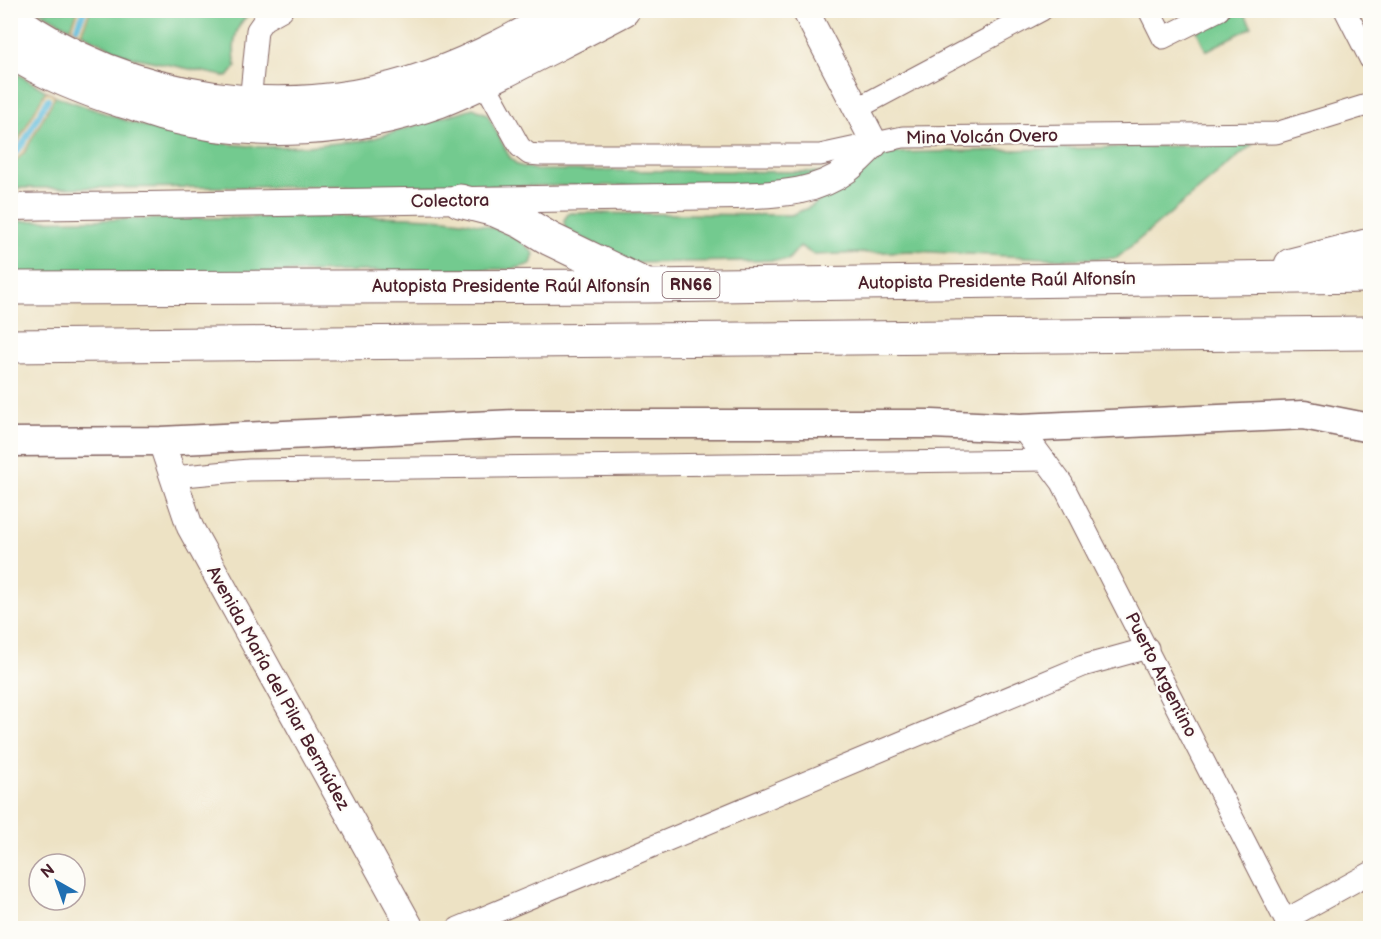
<svg xmlns="http://www.w3.org/2000/svg" width="1381" height="939" font-family="'Balsamiq Sans',sans-serif">
<style>
.green{fill:#73ca8f;stroke:#5e745d;stroke-width:1.5}
.sand{fill:#eeda9e;stroke:#9c7c64;stroke-width:1.5}
.lines{fill:none;stroke-linecap:round;stroke-linejoin:round}
.stream{stroke:#5ebbdc;stroke-width:6}
.minor-casing{stroke:#836361;stroke-width:23}
.tertiary-casing{stroke:#836361;stroke-width:28}
.secondary-casing{stroke:#836361;stroke-width:31}
.primary-casing{stroke:#836361;stroke-width:35}
.motorway-casing{stroke:#836361;stroke-width:35}
.minor{stroke:#fff;stroke-width:21}
.tertiary{stroke:#fff;stroke-width:26}
.secondary{stroke:#fff;stroke-width:28}
.primary{stroke:#fff;stroke-width:33}
.motorway{stroke:#fff;stroke-width:33}
.labels{text-anchor:middle;dominant-baseline:central;stroke-width:4.5;stroke-linejoin:round;paint-order:stroke}
.shield{fill:#fdfcf7;stroke:#806168;stroke-width:1.5}
.shield-label{font-size:16px;font-weight:bold;fill:#4a1f2b}
.street-label{font-size:18px;fill:#4a1f2b;stroke:#fdfcf7}
</style>
<rect width="100%" height="100%" fill="#fdfcf7"/>
<filter id="ink" filterUnits="userSpaceOnUse"><feTurbulence type="fractalNoise" baseFrequency=".0167" numOctaves="2"/><feDisplacementMap in="SourceGraphic" scale="12" xChannelSelector="R" yChannelSelector="G"/><feConvolveMatrix kernelMatrix="1 2 1 2 8 2 1 2 1" color-interpolation-filters="sRGB"/></filter>
<filter id="wash" filterUnits="userSpaceOnUse"><feTurbulence type="fractalNoise" baseFrequency=".008" numOctaves="4" result="noise"/><feDisplacementMap in="SourceGraphic" scale="24" xChannelSelector="R" yChannelSelector="G"/><feGaussianBlur stdDeviation="1.35" result="paint"/><feColorMatrix in="noise" values="0 0 0 0 0 0 0 0 0 0 0 0 0 0 0 0 0 1.4 0 .05"/><feComposite in="paint" operator="in"/></filter>
<g filter="url(#wash)">
<rect width="100%" height="100%" fill="#ede2c4"/>
<g class="green">
<path d="M38 11H78L71 28Z"/>
<path d="M90 11H254C233 23 232 46 236 67L228 77 127 56 81 33Z"/>
<path d="M1236 11H1243L1252 27 1206 51 1197 31Z"/>
<path d="M11 70 46 91 16 145 11 151Z"/>
<path d="M55 96 130 122 164 132 216 143 262 147 307 146 368 140 473 108 487 114 509 156 517 165 536 170 827 172 770 185 11 188 10 166 25 151Z"/>
<path d="M1253 144 1117 258 1065 259 912 251 814 255 800 246 788 260 633 263 565 229 564 220 569 213 791 215 810 207 889 153Z"/>
<path d="M364 216C415 218 499 212 534 254L531 264 514 269 165 274 11 280 10 221Z"/>
</g>
<g class="sand">
<path d="M78 11H90L81 33 71 28Z"/>
<path d="M46 91 55 96 25 151 11 166V151L16 145Z"/>
</g>
<g class="lines">
<g class="stream">
<path d="M77 27 85 10"/>
<path d="M10 158 21 147 48 99"/>
</g>
</g>
</g>
<g filter="url(#ink)">
<g class="lines">
<defs>
<g id="minor">
<path d="M1149 10 1163 38 1219 10"/>
<path d="M1345 10 1370 59"/>
<path d="M484 82 520 147 529 154 540 155H820L903 137 1276 133 1370 104"/>
<path d="M250 103 257 30 264 20 282 10"/>
<path d="M856 109 1042 10"/>
<path d="M1021 428 1062 483 1289 928"/>
<path d="M173 477 249 470 1045 460"/>
<path d="M1285 920 1370 873"/>
<path d="M458 928 1083 666 1148 648"/>
</g>
<g id="tertiary">
<path d="M10 207 737 196C776 194 815 194 847 170 857 163 866 152 875 144L805 10"/>
<path d="M161 441 190 527 411 928"/>
</g>
<path id="secondary" d="M10 442 161 441 515 424H932L1021 428 1304 415 1370 428"/>
<g id="primary">
<path d="M10 17C131 105 291 126 432 76 479 59 523 35 567 10"/>
<path d="M10 51C46 74 82 88 122 101 136 105 151 111 166 115 255 137 353 132 439 101 468 90 495 76 522 62 555 45 589 28 623 10"/>
</g>
<g id="motorway">
<path d="M460 201 495 210 522 222 550 239 641 283"/>
<path d="M1291 265 1370 245"/>
<path d="M10 288 648 286 1370 276"/>
<path d="M10 346 1370 333"/>
</g>
</defs>
<use href="#minor" class="minor-casing"/>
<use href="#tertiary" class="tertiary-casing"/>
<use href="#secondary" class="secondary-casing"/>
<use href="#primary" class="primary-casing"/>
<use href="#motorway" class="motorway-casing"/>
<use href="#minor" class="minor"/>
<use href="#tertiary" class="tertiary"/>
<use href="#secondary" class="secondary"/>
<use href="#primary" class="primary"/>
<use href="#motorway" class="motorway"/>
</g>
</g>
<g class="labels">
<rect class="shield" x="662.5" y="272" width="57" height="26" rx="4.5"/>
<g class="shield-label">
<text x="691" y="285">RN66</text>
</g>
<g class="street-label">
<text transform="translate(982 137) rotate(-1)">Mina Volcán Overo</text>
<text transform="translate(450 201) rotate(-1)">Colectora</text>
<text transform="translate(997 281) rotate(-1)">Autopista Presidente Raúl Alfonsín</text>
<text x="511" y="286">Autopista Presidente Raúl Alfonsín</text>
<text transform="translate(1161 675) rotate(63)">Puerto Argentino</text>
<text transform="translate(278 688) rotate(61)">Avenida María del Pilar Bermúdez</text>
</g>
</g>
<rect width="1381" height="939" fill="none" stroke="#fdfcf7" stroke-width="36"/>
<g transform="translate(57 882) rotate(320)"><circle r="28" fill="#fdfcf7" stroke="#b5a4a5" stroke-width="1.5"/>
<path d="M0-4.5L10 22L0 15L-10 22Z" fill="#1f6fb2"/>
<text y="-9" font-size="16" font-weight="bold" text-anchor="middle" fill="#4a1f2b">N</text>
</g>
</svg>
